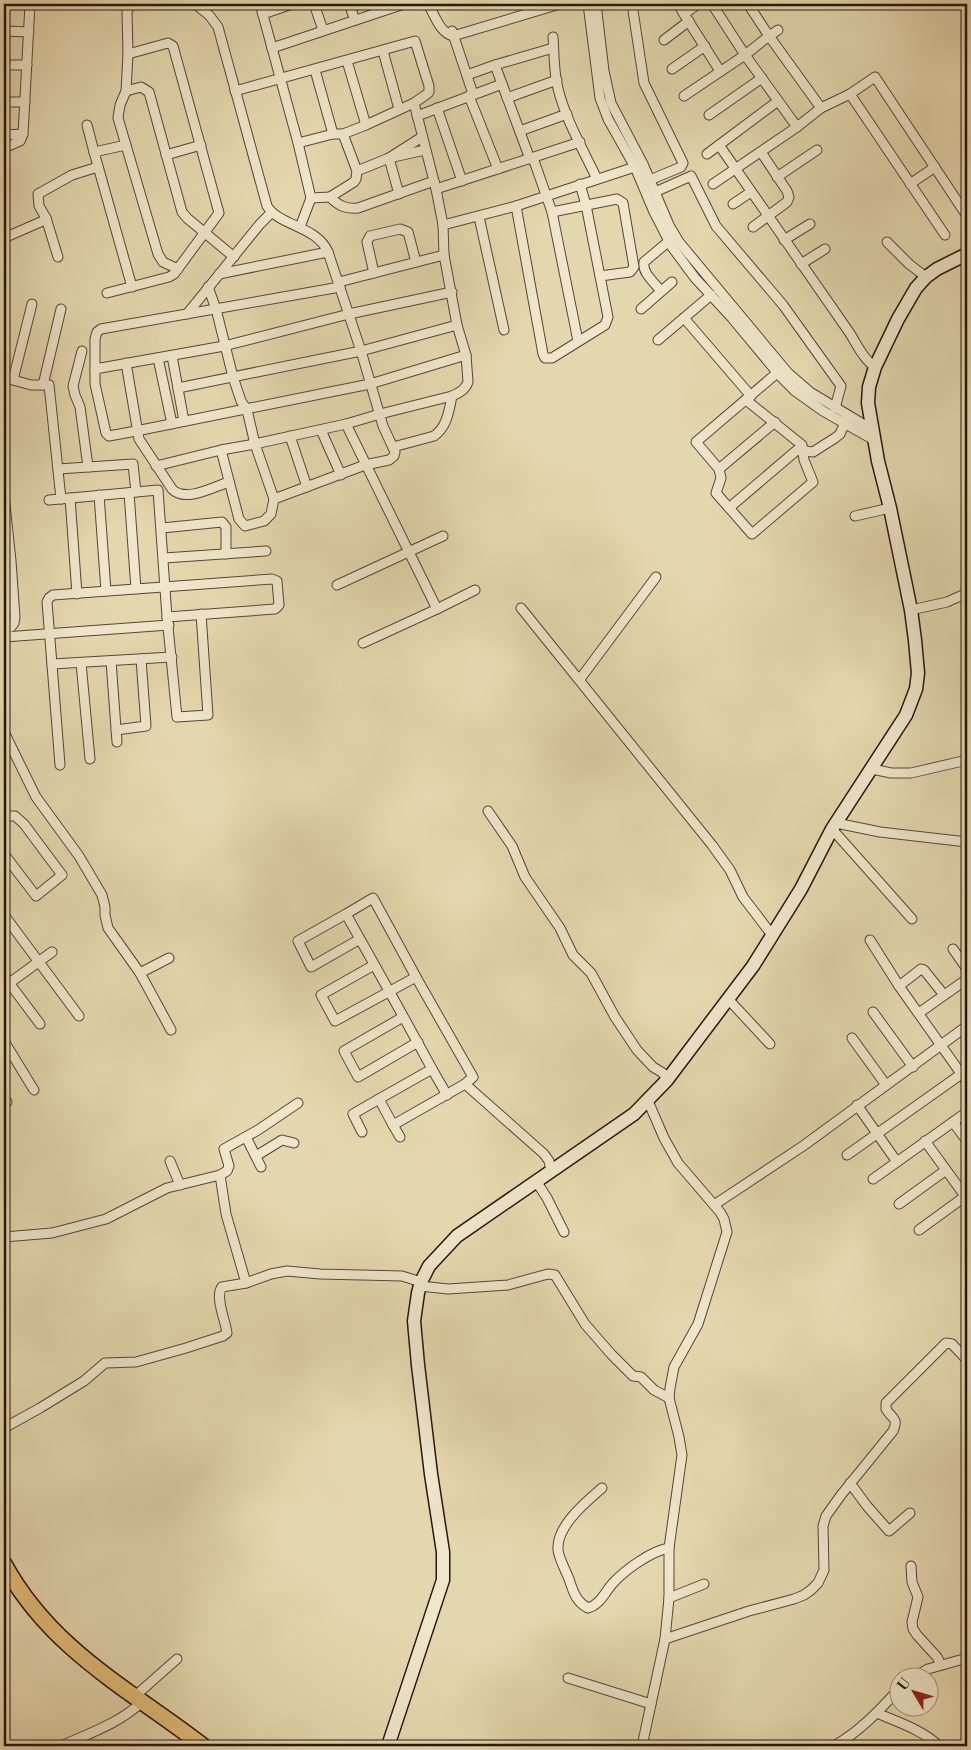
<svg xmlns="http://www.w3.org/2000/svg" width="971" height="1750" font-family="'Libre Bodoni',serif">
<style>
.lines{fill:none;stroke-linecap:round;stroke-linejoin:round}
.street-casing{stroke:#574636;stroke-width:11}
.secondary-casing{stroke:#28160f;stroke-width:15}
.primary-casing{stroke:#28160f;stroke-width:18}
.street{stroke:#eee5ca;stroke-width:9}
.secondary{stroke:#eee5ca;stroke-width:12}
.primary{stroke:#e2bc76;stroke-width:15}
</style>
<rect width="100%" height="100%" fill="#e5d7ad"/>
<filter id="stains"><feTurbulence type="fractalNoise" baseFrequency=".004" numOctaves="4"/><feColorMatrix values="0 0 0 0 .2 0 0 0 0 .09 0 0 0 0 .02 0 0 0 .5 -.17"/></filter>
<radialGradient id="worn" r=".72"><stop offset=".6" stop-color="#630" stop-opacity="0"/><stop offset="1" stop-color="#630" stop-opacity=".3"/></radialGradient>
<g class="lines">
<defs>
<g id="street">
<path d="M121 4 130 5 137 4"/>
<path d="M195 4 209 15 218 27 267 206C279 226 317 226 328 252L361 351 383 426 395 452 394 456 389 460 365 465 274 499 271 514 264 521 245 526 239 519 221 450"/>
<path d="M260 4 298 143 311 198 300 227"/>
<path d="M314 4 323 30"/>
<path d="M349 4 355 20"/>
<path d="M428 4C435 15 439 32 453 36L560 4"/>
<path d="M588 4 600 98 608 119 635 167 654 212 672 247 695 278 732 318 781 377 795 391 823 411 874 440"/>
<path d="M596 4 604 71 611 103 643 164 669 225 679 242 788 373 810 392 873 430"/>
<path d="M632 4 644 83 683 163 681 167 645 182"/>
<path d="M678 4 684 14"/>
<path d="M698 4 684 14 720 71"/>
<path d="M712 4 745 55 797 127"/>
<path d="M130 5 127 12 128 54 126 91 120 105 118 118 158 254 163 262 178 269"/>
<path d="M263 14 292 4"/>
<path d="M4 31 29 32"/>
<path d="M452 31 473 94"/>
<path d="M553 37C554 51 554 65 556 79 562 114 582 147 597 179"/>
<path d="M664 40 689 21"/>
<path d="M272 48 404 4"/>
<path d="M383 51 399 109"/>
<path d="M347 61 366 125"/>
<path d="M4 65H27"/>
<path d="M495 65 530 159"/>
<path d="M672 69 705 46"/>
<path d="M315 70 333 134"/>
<path d="M467 75 495 65 553 48"/>
<path d="M126 91 141 87 149 92 182 212 187 218 234 257"/>
<path d="M235 91 415 41 429 86V92L427 94 414 103 366 125 343 134H333L298 143"/>
<path d="M850 94 945 235"/>
<path d="M469 96 498 169"/>
<path d="M684 96 745 55 769 36 748 4"/>
<path d="M507 98 557 80"/>
<path d="M4 102H25"/>
<path d="M437 108 462 181"/>
<path d="M821 108 850 94 875 77 967 216"/>
<path d="M709 115 762 78"/>
<path d="M417 116 502 84"/>
<path d="M87 125 94 152"/>
<path d="M520 131 567 114"/>
<path d="M4 135 23 134"/>
<path d="M126 145 94 152 132 287"/>
<path d="M719 145 849 332C857 344 863 359 875 367"/>
<path d="M4 148 20 141 23 134 30 4"/>
<path d="M707 154 778 101"/>
<path d="M166 155 201 145"/>
<path d="M533 158 552 212 578 341"/>
<path d="M357 171 389 158 425 150"/>
<path d="M777 177 817 150"/>
<path d="M713 184 797 127 821 108 769 36 778 30"/>
<path d="M910 184 935 167"/>
<path d="M436 189 580 142"/>
<path d="M655 192 691 176 716 226 783 305 841 386 835 408"/>
<path d="M399 194 389 158 422 137"/>
<path d="M330 197C339 206 345 209 358 208L434 181"/>
<path d="M311 198 330 197 354 182 356 179 357 171 343 134"/>
<path d="M733 204 751 192"/>
<path d="M516 206 543 354 545 358H552L605 325 608 317 586 205 580 184"/>
<path d="M552 212 617 199 623 203 634 267 630 272 600 276"/>
<path d="M479 217 504 330"/>
<path d="M46 218 58 257"/>
<path d="M443 225 516 206 641 165"/>
<path d="M753 227 787 202 789 197 787 191 761 152"/>
<path d="M4 238 45 220 46 218 39 206 38 194 72 175 98 167"/>
<path d="M784 240 810 224"/>
<path d="M887 242 909 264 926 277"/>
<path d="M801 264 825 249"/>
<path d="M374 273 367 242 370 236 400 229 408 232 416 262"/>
<path d="M219 274 328 252"/>
<path d="M339 282 444 255"/>
<path d="M208 287 216 309 233 377 241 401 247 410 255 444 274 499"/>
<path d="M340 287 101 329 97 332 95 339V384L106 433 109 436 136 431 370 384 466 355"/>
<path d="M661 291C654 282 642 273 644 262L669 241"/>
<path d="M107 293 169 277 174 274 219 213 173 46 168 43 128 54"/>
<path d="M32 304 13 380 31 385H49L61 499"/>
<path d="M641 309 672 282"/>
<path d="M187 314 260 224 271 213"/>
<path d="M684 318 751 396"/>
<path d="M658 340 711 295"/>
<path d="M82 351 73 386 75 395 80 407 88 467"/>
<path d="M172 356 184 421"/>
<path d="M158 358 172 424"/>
<path d="M126 363 139 439 172 489C185 503 213 487 229 482"/>
<path d="M95 369 224 346 349 314 452 292"/>
<path d="M43 385 61 309"/>
<path d="M178 388 361 351 457 325"/>
<path d="M746 400 802 445 804 460 813 482 752 534 716 493 721 478 719 469 696 442 777 373"/>
<path d="M346 424 437 609 363 643"/>
<path d="M321 430 341 475"/>
<path d="M290 436 307 487"/>
<path d="M393 447 434 436C447 427 449 411 452 396"/>
<path d="M156 466 221 450 255 444 346 424 380 414 452 396C459 393 465 390 468 382L466 355 457 325 444 255 443 225 436 189 414 103"/>
<path d="M58 469 133 464 136 492"/>
<path d="M719 469 775 422"/>
<path d="M129 493 136 589"/>
<path d="M4 495 11 561 15 617 14 623 11 627 4 628"/>
<path d="M99 495 106 591"/>
<path d="M70 498 77 594"/>
<path d="M49 500 158 490 167 617 177 717 208 715 201 614"/>
<path d="M729 508 797 450 813 452 835 438 840 434 847 418"/>
<path d="M855 516 890 508"/>
<path d="M162 528 222 522 226 527V554"/>
<path d="M164 558 266 551"/>
<path d="M337 585 443 536"/>
<path d="M521 608 712 845 730 870 743 897 772 935"/>
<path d="M437 609 475 590"/>
<path d="M911 610 947 602 967 593"/>
<path d="M4 637 169 625"/>
<path d="M111 661 117 742"/>
<path d="M81 663 90 759"/>
<path d="M52 664 172 657"/>
<path d="M580 679 656 577"/>
<path d="M116 730 146 726 141 659"/>
<path d="M4 732 36 797 79 856 102 895 105 907V915L108 928 140 973 171 1030"/>
<path d="M60 765 47 602 49 598 53 595 272 579 277 581 279 605 275 609 167 617"/>
<path d="M872 769 891 773H911L967 760"/>
<path d="M488 811 512 846 525 877 560 928 573 955 591 973 615 1017 637 1050 653 1067 663 1073 667 1080"/>
<path d="M4 820 9 816H15L24 824 62 875 36 896 4 854"/>
<path d="M836 823 880 832 967 842"/>
<path d="M832 829 912 919"/>
<path d="M346 914 373 898 416 977 335 1021 321 995 374 965"/>
<path d="M4 915 79 1016"/>
<path d="M360 939 311 967 298 941 346 914C375 966 404 1017 432 1069"/>
<path d="M870 940 899 986 967 1082"/>
<path d="M953 949 967 969"/>
<path d="M140 973 169 958"/>
<path d="M4 976 40 1024"/>
<path d="M899 986 921 969 924 970 944 995"/>
<path d="M4 987 52 952"/>
<path d="M729 1000 770 1044"/>
<path d="M873 1012 913 1067"/>
<path d="M919 1013 967 979"/>
<path d="M403 1017 344 1051 358 1077 418 1042"/>
<path d="M852 1038 886 1085"/>
<path d="M4 1041 34 1090"/>
<path d="M465 1084 544 1154 549 1161 551 1171"/>
<path d="M4 1098 7 1102"/>
<path d="M379 1099 432 1069 447 1095"/>
<path d="M857 1105 897 1162"/>
<path d="M953 1122 967 1141"/>
<path d="M393 1125 400 1137"/>
<path d="M362 1132 353 1114 379 1099 393 1125 465 1084 473 1077 416 977"/>
<path d="M246 1137 261 1167"/>
<path d="M925 1141 965 1196"/>
<path d="M847 1155 967 1070"/>
<path d="M256 1156 282 1140 294 1143"/>
<path d="M170 1161 180 1185"/>
<path d="M220 1175 226 1214 246 1283"/>
<path d="M873 1179 967 1112"/>
<path d="M536 1181 547 1198 564 1232"/>
<path d="M899 1204 946 1170"/>
<path d="M714 1205 803 1146 967 1026"/>
<path d="M919 1230 967 1195"/>
<path d="M4 1237 52 1233 106 1219 167 1188 220 1175 227 1171 229 1166 224 1149 258 1130 298 1103"/>
<path d="M420 1286 448 1289 508 1285 548 1274 555 1275 585 1324 611 1354 633 1376 641 1377 654 1390 669 1398"/>
<path d="M4 1428 40 1408 84 1381 105 1363 136 1362 186 1348 223 1336 227 1333 226 1328C224 1317 215 1296 222 1287L246 1283 271 1274 287 1271 320 1274 402 1276 421 1282"/>
<path d="M850 1483 867 1506 889 1531 910 1513"/>
<path d="M602 1488C586 1502 556 1526 558 1550 559 1559 566 1571 569 1579 573 1591 576 1602 588 1608 600 1605 605 1592 613 1583 625 1570 651 1551 669 1548"/>
<path d="M911 1566 912 1582 918 1597 912 1622 913 1629 917 1635 937 1657 941 1665"/>
<path d="M669 1598 704 1584"/>
<path d="M665 1639 749 1611 794 1599 804 1595 811 1590 818 1583 824 1570 823 1526 826 1516 841 1495 893 1431C899 1418 892 1419 886 1409V1403L946 1343 952 1344 967 1360"/>
<path d="M568 1678 651 1704"/>
<path d="M912 1678 928 1669 967 1658"/>
<path d="M134 1697 177 1659"/>
<path d="M877 1713C897 1722 923 1730 939 1746"/>
<path d="M61 1746C90 1733 118 1724 142 1702"/>
<path d="M642 1746 665 1639 669 1598V1548L682 1455 679 1437 669 1398 670 1388 674 1367 698 1324 727 1232 724 1219 720 1212 678 1163 664 1138 648 1101"/>
<path d="M834 1746C859 1732 879 1711 898 1690"/>
</g>
<path id="secondary" d="M388 1746 443 1580V1552L431 1474 418 1365 414 1321 418 1293 421 1282 429 1266 457 1236 634 1114 667 1080 753 966 801 889 832 829 906 715 916 689 918 673 915 640 911 610 890 508 878 461 868 403 869 387 875 367 898 319 916 288 926 277 937 269 967 254"/>
<path id="primary" d="M4 1564C51 1650 129 1689 203 1746"/>
</defs>
<use href="#street" class="street-casing"/>
<use href="#secondary" class="secondary-casing"/>
<use href="#primary" class="primary-casing"/>
<use href="#street" class="street"/>
<use href="#secondary" class="secondary"/>
<use href="#primary" class="primary"/>
</g>
<rect width="971" height="1750" fill="none" stroke="#e5d7ad" stroke-width="20"/>
<rect x="5" y="5" width="961" height="1740" fill="none" stroke="#28160f" stroke-width="2.5"/>
<rect x="10" y="10" width="951" height="1730" fill="none" stroke="#28160f"/>
<g transform="translate(914 1692) rotate(308)"><circle r="24" fill="#eee5ca" stroke="#9f927f"/>
<path d="M0-4L9 19L0 12L-9 19Z" fill="#8f2418"/>
<text y="-8" font-size="14" font-weight="bold" text-anchor="middle" fill="#28160f">U</text>
</g>
<rect width="100%" height="100%" filter="url(#stains)"/>
<rect width="100%" height="100%" fill="url(#worn)"/>
</svg>
